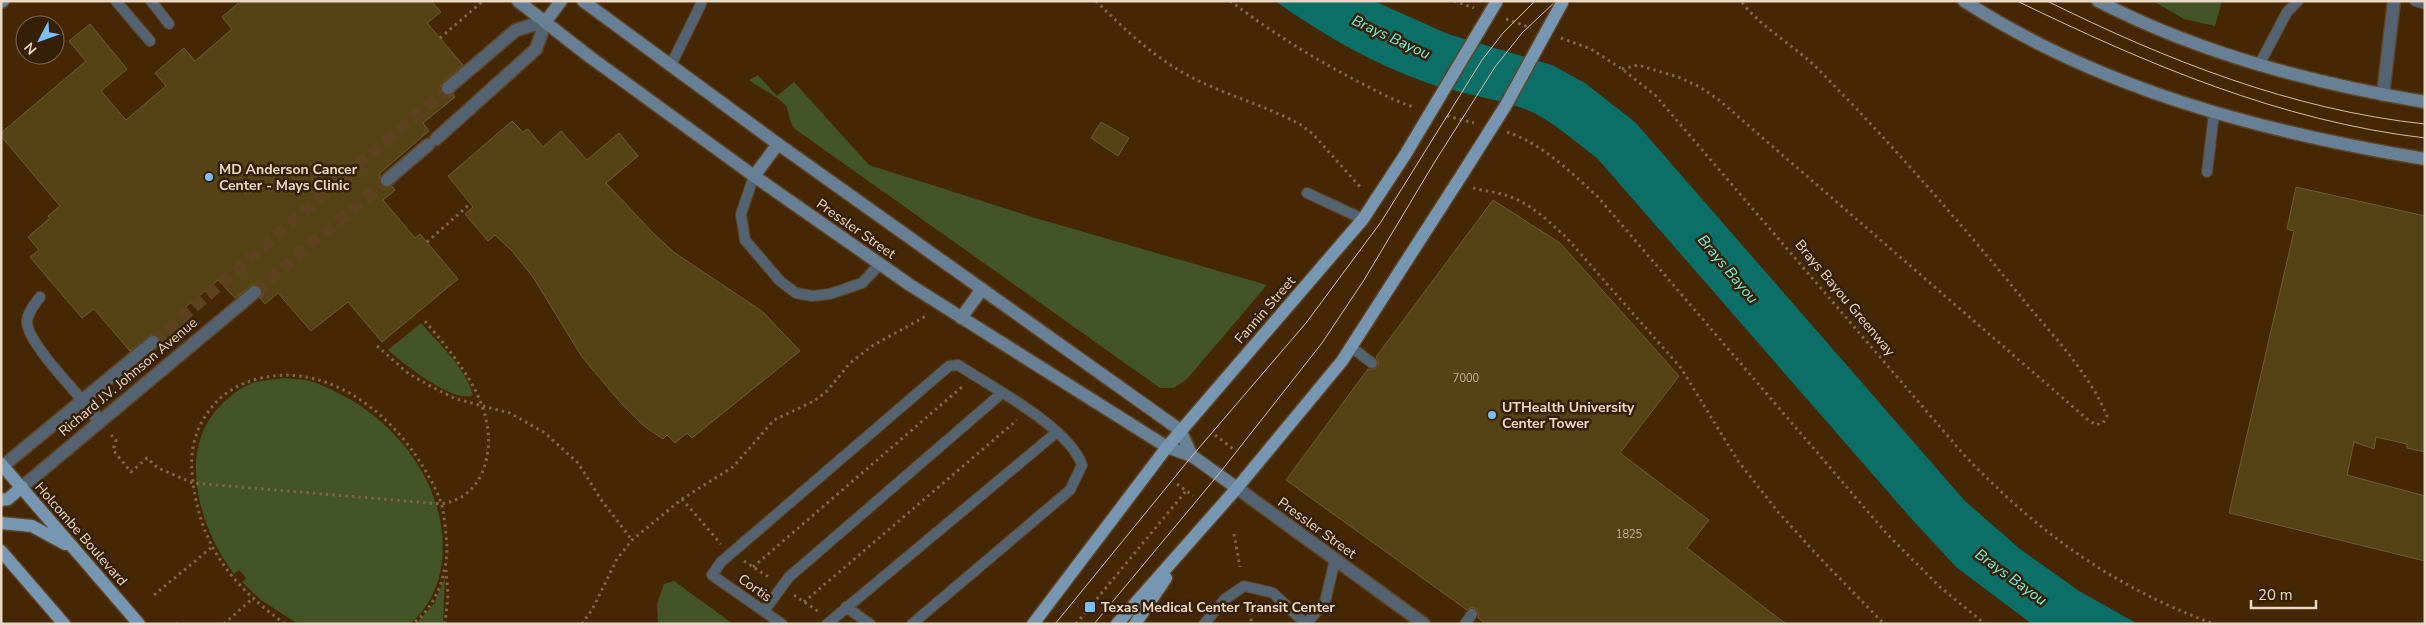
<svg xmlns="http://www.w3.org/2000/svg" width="2426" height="625" font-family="'Nunito Sans',sans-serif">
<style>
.green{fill:#435429}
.water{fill:#0b6f68}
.building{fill:#554316;stroke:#6f5c32}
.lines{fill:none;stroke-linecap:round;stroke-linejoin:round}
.street-tunnel{stroke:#5e4220;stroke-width:12;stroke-dasharray:12 6;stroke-linecap:butt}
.lane-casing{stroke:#5f4422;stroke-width:12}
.street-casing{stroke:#5f4422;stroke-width:15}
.secondary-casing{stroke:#5f4422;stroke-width:15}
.primary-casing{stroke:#5f4422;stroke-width:15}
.path{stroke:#806648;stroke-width:3;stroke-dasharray:2.5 4;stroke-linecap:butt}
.lane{stroke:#546371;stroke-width:10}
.street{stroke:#546371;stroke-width:12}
.secondary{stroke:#688096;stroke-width:12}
.primary{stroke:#7796b2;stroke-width:12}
.tram{stroke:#d2bea9;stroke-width:1}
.primary-bridge-casing{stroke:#5f4422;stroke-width:15;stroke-linecap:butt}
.primary-bridge{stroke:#7796b2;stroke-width:12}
.poi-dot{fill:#7cbef9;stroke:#362005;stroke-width:2}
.labels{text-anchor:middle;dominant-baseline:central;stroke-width:5;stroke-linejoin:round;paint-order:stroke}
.number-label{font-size:11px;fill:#c5b299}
.poi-label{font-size:14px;font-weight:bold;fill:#ead7c5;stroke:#362005;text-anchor:start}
.street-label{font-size:14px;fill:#ead7c5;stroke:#362005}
.water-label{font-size:15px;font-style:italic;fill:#72eee2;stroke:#362005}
</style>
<rect width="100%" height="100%" fill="#452803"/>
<g class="green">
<path d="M2153 1H2222L2215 26 2184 19Z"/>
<path d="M758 75 777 96 794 82 869 165 1032 217 1267 285 1187 379 1174 388H1160L795 129C788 121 790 114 786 106 781 98 758 87 749 80Z"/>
<path d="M421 323C439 344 465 367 473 395 453 404 403 363 388 350Z"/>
<path d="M283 378C290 379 298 379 306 380 319 383 332 390 344 396 406 429 455 501 440 573 437 589 424 615 409 624H298L261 600 242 582 246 578 239 570 234 574C200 529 175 451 221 405 230 396 241 387 253 383 262 380 273 380 283 378Z"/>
<path d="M445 577 443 624H416L434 604Z"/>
<path d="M674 581 733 624H658L657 604 664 584Z"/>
</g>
<path class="water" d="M1275 1H1374L1448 34 1552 65 1585 83 1635 122 1965 501 2020 549 2079 591 2138 624H2032L1956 567 1909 516 1597 158C1574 141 1551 119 1525 109 1491 97 1455 93 1422 81 1370 62 1320 33 1275 1Z"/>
<g class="building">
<path d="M241 1H431L441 12 427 23 463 65 440 86 442 94 449 96 453 94 455 97 423 123 429 131 380 173 379 181 384 187 392 186 395 190 383 200 415 238 420 234 458 279 382 342 348 302 311 331 278 293 265 304 260 298 263 294 261 287 254 284 235 298 218 280 182 310 191 322 158 349 161 340 156 335 152 334 130 351 94 309 82 318 30 257 39 250 28 237 50 218 48 216 60 206 1 136V133L86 61 69 41 90 24 127 69 101 91 126 120 166 86 155 73 184 48 195 61 232 29 222 17Z"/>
<path d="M512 121 523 132 528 129 543 147 561 131 587 160 619 133 638 156 606 183 654 234 675 253 763 312 800 351 692 438 687 433 675 443 667 435 663 439 644 426 620 402 582 357 533 277 512 251 495 235 488 241 465 214 473 207 448 176Z"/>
<path d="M1101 122 1129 138 1118 156 1091 138Z"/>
<path d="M2296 187 2425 216V452L2407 448V444L2376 437 2374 449 2354 442 2347 475 2425 496V561L2229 513 2294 231 2287 229Z"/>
<path d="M1493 200 1560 243 1679 376 1620 453 1709 520 1687 548 1786 624H1486L1478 618 1479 614 1476 609 1472 607 1467 610 1286 480 1368 369H1374L1378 367V361L1376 357Z"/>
</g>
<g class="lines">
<g class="street-tunnel">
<path d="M255 292 387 180"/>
<path d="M153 342 448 88"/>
</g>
<defs>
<g id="lane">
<path d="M116 1 150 41"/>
<path d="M151 1 169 24"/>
<path d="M2415 1 2425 4"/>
<path d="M671 65 701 4"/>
<path d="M2259 65 2287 12 2298 1"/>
<path d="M2207 172 2214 114"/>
<path d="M754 176 741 214 745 240 780 281 796 293 812 296 830 294 862 283 880 264"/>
<path d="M1307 193 1363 219"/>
<path d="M40 297C35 304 27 313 27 322 28 342 68 383 82 400"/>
<path d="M1351 347 1372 363"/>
<path d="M846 607 870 624"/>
<path d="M764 611 789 577 1002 393"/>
<path d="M782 624 712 575 721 562 949 366 958 365C993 388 1069 427 1082 465L1070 490 912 624"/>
<path d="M827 624 1057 432"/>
<path d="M1204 624 1225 599 1244 586 1273 593 1306 624"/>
<path d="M1306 624 1325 602 1335 560"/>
<path d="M1465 624 1472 614"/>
</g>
<g id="street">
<path d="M448 88 516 30 546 21"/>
<path d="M2383 95 2394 1"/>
<path d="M436 139 536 49 546 21"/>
<path d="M387 180 428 145"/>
<path d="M82 400 99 420"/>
<path d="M3 466 153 342"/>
<path d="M22 487 255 292"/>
<path d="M1237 488 1424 624"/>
</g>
<g id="secondary">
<path d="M518 1 590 57 754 176 910 285 1167 447 1192 456 1237 488"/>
<path d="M583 1 778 144 1180 430 1192 456"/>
<path d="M1964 1C2104 91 2263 132 2425 159"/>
<path d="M2098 1C2201 54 2312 83 2425 102"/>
<path d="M1 2 3 1"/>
<path d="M546 21 561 1"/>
<path d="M754 176 778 144"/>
<path d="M961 318 982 289"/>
</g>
<g id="primary">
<path d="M1 464 139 624"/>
<path d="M1 500 8 499 22 487"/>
<path d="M1 523 32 526 65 544"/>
<path d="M1 551 64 624"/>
<path d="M1033 624 1167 447 1363 219 1405 155"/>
<path d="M1117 624 1237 488 1342 361 1463 173"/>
<path d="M1135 624 1166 578"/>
</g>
</defs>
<use href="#lane" class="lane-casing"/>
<use href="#street" class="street-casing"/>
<use href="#secondary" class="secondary-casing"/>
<use href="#primary" class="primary-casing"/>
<g class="path">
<path d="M1096 1C1127 32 1159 62 1199 81 1232 97 1269 107 1301 125L1313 134 1362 189"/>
<path d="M1230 1C1273 33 1317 61 1365 85 1380 93 1397 102 1414 107"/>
<path d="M1454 1 1474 8"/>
<path d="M1506 19 1531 28"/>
<path d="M440 38 483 1"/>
<path d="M1561 38 1591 49 1622 69 1655 95 1965 456C2039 533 2113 587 2214 624"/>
<path d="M1622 69 1638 65 1678 77 1700 87 1719 100 2087 419 2096 425 2103 423 2107 416C2089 373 2055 338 2026 303 1960 222 1891 143 1818 69 1795 46 1759 26 1741 1"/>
<path d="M1447 116 1474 123"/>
<path d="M1507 132C1543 144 1570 172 1597 196L1887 534 1940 587 1985 624"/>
<path d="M1473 188C1485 191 1497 192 1508 196 1530 203 1548 221 1565 236L1681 368 1738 461 1779 513 1819 557 1884 624"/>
<path d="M427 242 470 204"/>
<path d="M377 346 409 374 434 388 456 399 510 413 545 433 578 463 602 501 632 540"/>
<path d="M111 435 116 440 113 450 131 472 147 458 158 468 193 483 441 504C460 501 474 491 482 473 506 415 459 361 424 320"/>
<path d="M1215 435 1233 449"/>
<path d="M1177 484 1193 496"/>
<path d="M682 499 721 544"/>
<path d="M1234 534 1240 567"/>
<path d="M744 561 770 578"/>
<path d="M753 567 963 386"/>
<path d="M154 595 212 547"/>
<path d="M794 595 819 612"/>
<path d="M804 602 1017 420"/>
<path d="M1248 606 1252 624"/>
<path d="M177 624 178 623"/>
<path d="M224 624 252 599"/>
<path d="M285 624C229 583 198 543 192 472 190 452 195 431 206 415 220 394 237 384 261 378 327 363 389 411 422 465 430 478 438 492 442 506 445 519 446 534 447 547 447 574 436 608 412 624"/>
<path d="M445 624 448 595 446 570"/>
<path d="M582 624 593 608 617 559 632 540 682 499 733 467 774 420 814 401 827 391 850 363 872 346 928 315"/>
<path d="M1076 624 1186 491"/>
</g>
<use href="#lane" class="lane"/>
<use href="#street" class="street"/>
<use href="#secondary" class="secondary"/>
<use href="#primary" class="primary"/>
<g class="tram">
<path d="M2017 1C2147 64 2280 121 2425 138"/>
<path d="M2047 1C2166 60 2292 110 2425 124"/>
<path d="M1055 624 1192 456 1306 323 1381 222 1482 60 1503 33 1535 1"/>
<path d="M1094 624 1218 475 1322 343 1364 280 1434 163 1495 67 1522 33 1556 1"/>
</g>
<defs>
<g id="primary-bridge">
<path d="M1405 155 1497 1"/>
<path d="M1463 173 1506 105 1563 1"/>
</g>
</defs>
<use href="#primary-bridge" class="primary-bridge-casing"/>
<use href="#primary-bridge" class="primary-bridge"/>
</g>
<g class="poi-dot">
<circle cx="209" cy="177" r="5"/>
<circle cx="1492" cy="415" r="5"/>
<rect x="1084" y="601" width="12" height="12" rx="2.5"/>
</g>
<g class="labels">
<g class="number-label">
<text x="1466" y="378">7000</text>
<text x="1629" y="534">1825</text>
</g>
<g class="poi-label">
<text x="219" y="169">MD Anderson Cancer<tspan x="219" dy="16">Center - Mays Clinic</tspan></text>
<text x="1502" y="407">UTHealth University<tspan x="1502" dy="16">Center Tower</tspan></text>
<text x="1101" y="607">Texas Medical Center Transit Center</text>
</g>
<g class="street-label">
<text transform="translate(856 229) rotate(35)">Pressler Street</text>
<text transform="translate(1845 298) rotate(50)">Brays Bayou Greenway</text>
<text transform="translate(1265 310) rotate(-49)">Fannin Street</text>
<text transform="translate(128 377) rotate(-40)">Richard J.V. Johnson Avenue</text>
<text transform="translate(1317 528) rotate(36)">Pressler Street</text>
<text transform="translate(81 534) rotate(49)">Holcombe Boulevard</text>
<text transform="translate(755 588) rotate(35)">Cortis</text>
</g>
<g class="water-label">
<text transform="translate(1391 37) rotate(25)">Brays Bayou</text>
<text transform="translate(1728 269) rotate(50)">Brays Bayou</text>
<text transform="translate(2011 577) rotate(36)">Brays Bayou</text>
</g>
</g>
<rect width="2426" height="625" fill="none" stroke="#ead7c5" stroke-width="5"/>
<g transform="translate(40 40) rotate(229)"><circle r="24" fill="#362005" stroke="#7e6952"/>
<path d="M0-4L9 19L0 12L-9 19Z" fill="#7cbef9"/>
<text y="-8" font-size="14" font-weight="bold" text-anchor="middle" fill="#ead7c5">N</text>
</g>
<path d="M2251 600v8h65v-8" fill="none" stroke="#ead7c5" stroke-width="2.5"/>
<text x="2258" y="600" font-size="15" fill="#ead7c5" stroke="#362005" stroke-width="4" paint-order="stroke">20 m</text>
</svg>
